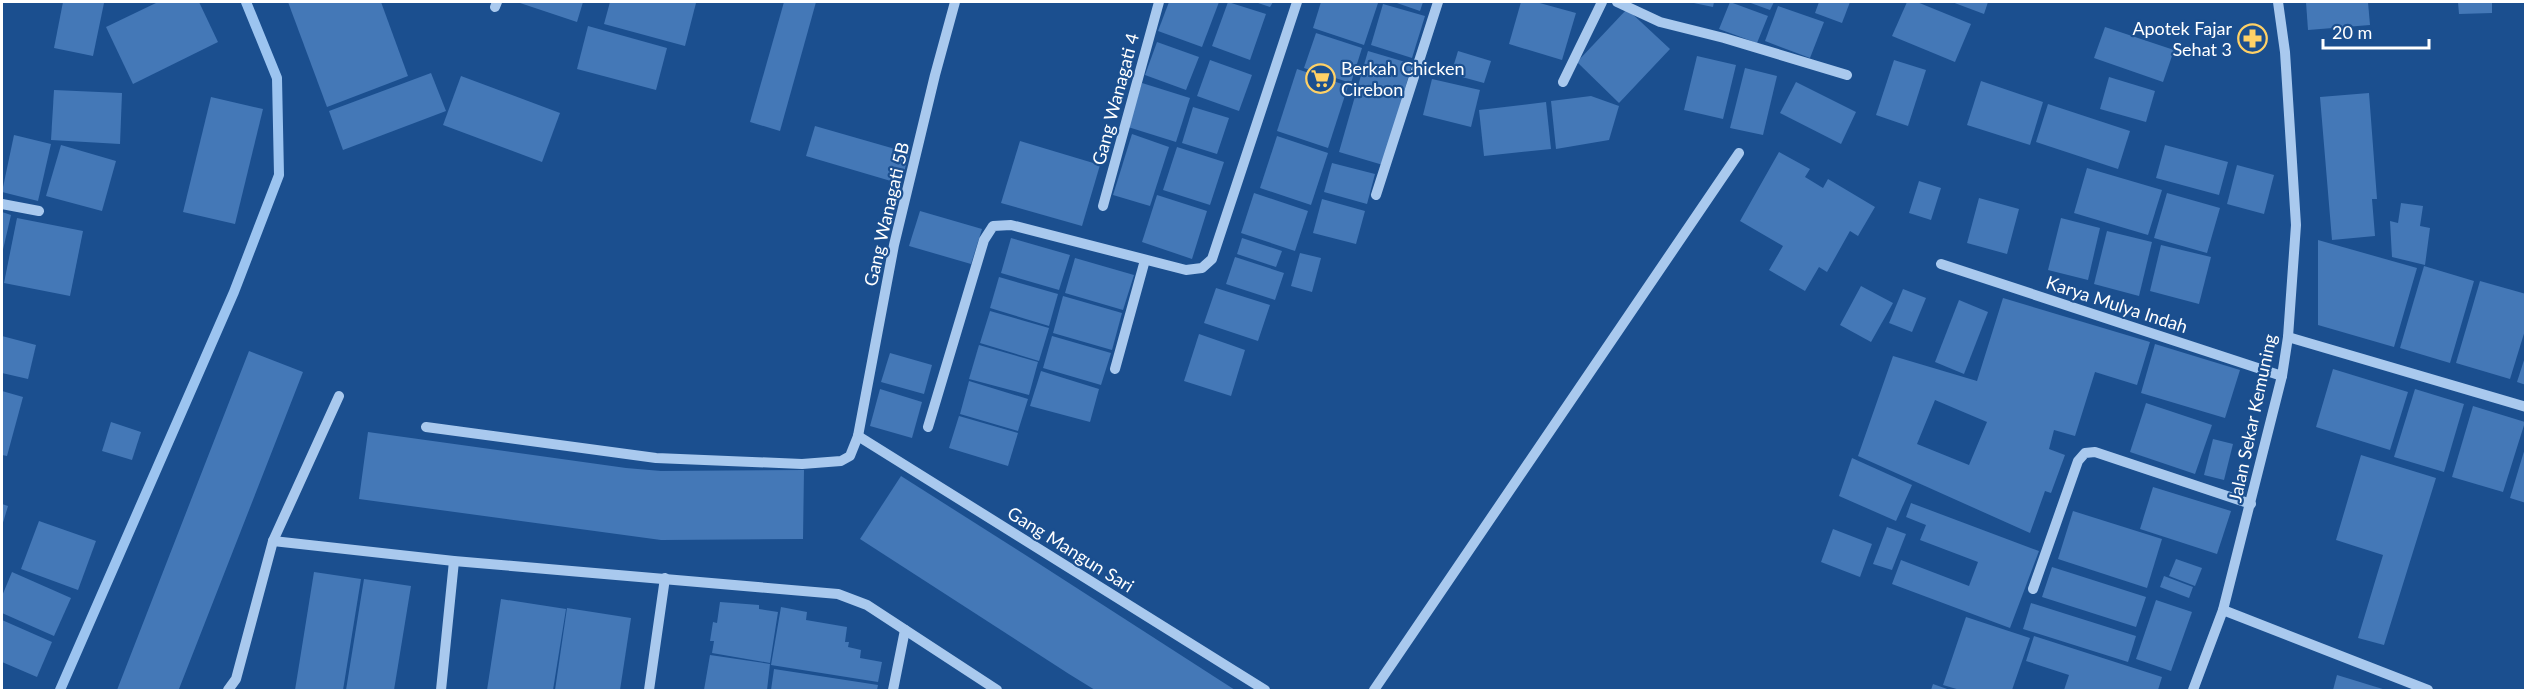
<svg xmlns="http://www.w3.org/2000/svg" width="2527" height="692" font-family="Lato,sans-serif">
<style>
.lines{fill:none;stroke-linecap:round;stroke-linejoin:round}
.stream{stroke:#9cc4f0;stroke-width:10}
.building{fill:#4478b7;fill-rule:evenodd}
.minor{stroke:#a9c9ee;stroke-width:10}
.labels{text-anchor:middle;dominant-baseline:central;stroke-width:4.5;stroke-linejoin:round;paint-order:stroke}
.poi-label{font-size:18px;fill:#fff;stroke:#1b4f8f;text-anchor:end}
.street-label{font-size:18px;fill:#fff;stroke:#1b4f8f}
</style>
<rect width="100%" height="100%" fill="#1b4f8f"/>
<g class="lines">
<path class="stream" d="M60 690 234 292 279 175 277 78 246 2"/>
</g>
<g class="building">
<path d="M63 2 104 3 93 56 54 48Z"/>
<path d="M158 2H199L218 42 133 84 106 27Z"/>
<path d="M288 2H381L408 76 327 107Z"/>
<path d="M517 2H583L577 22Z"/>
<path d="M610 2 696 3 685 46 604 24Z"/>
<path d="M784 2H816L780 131 750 122Z"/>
<path d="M1169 2H1219L1202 47 1158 31Z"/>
<path d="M1228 2 1266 14 1250 60 1212 46Z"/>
<path d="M1255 2H1273L1270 7Z"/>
<path d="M1321 2 1378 3 1364 45 1313 28Z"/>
<path d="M1394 2H1423L1420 11Z"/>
<path d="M1521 2H1536L1576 13 1562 60 1509 44Z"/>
<path d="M1689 2H1714L1713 7Z"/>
<path d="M1730 2 1768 16 1757 43 1719 29Z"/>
<path d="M1748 2H1774L1770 10Z"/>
<path d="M1819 2H1850L1842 23 1815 13Z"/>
<path d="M1907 2H1917L1971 24 1955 62 1892 36Z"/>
<path d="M1952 2H1988L1984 14Z"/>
<path d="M2306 2H2368L2370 25 2308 30Z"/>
<path d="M2458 2H2492V13L2459 14Z"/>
<path d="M1383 4 1425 16 1412 58 1371 45Z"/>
<path d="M1778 6 1824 22 1810 58 1765 41Z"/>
<path d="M1627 9 1670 49 1619 103 1577 62Z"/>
<path d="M588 26 667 48 656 90 577 69Z"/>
<path d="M2105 27 2174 50 2163 82 2094 58Z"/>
<path d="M1316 33 1362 48 1351 83 1304 68Z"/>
<path d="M1157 42 1199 57 1186 90 1145 75Z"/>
<path d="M1368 51 1412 64 1383 165 1339 152Z"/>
<path d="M1458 51 1491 61 1484 83 1451 74Z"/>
<path d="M1697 56 1736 65 1723 119 1684 110Z"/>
<path d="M1210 60 1252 75 1239 111 1197 96Z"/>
<path d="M1894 60 1926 70 1908 126 1876 115Z"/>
<path d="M1745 68 1777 76 1763 135 1730 128Z"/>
<path d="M1297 69 1348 86 1328 148 1277 131Z"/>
<path d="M431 73 446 111 343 150 329 111Z"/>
<path d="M461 76 560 113 542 162 443 125Z"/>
<path d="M2109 77 2155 91 2146 122 2100 109Z"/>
<path d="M1432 79 1480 90 1471 127 1423 115Z"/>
<path d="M1981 81 2043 102 2030 145 1967 125Z"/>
<path d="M1796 82 1856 112 1841 144 1780 113Z"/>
<path d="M1142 83 1190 98 1176 142 1128 127Z"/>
<path d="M54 90 122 93 120 144 51 140Z"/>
<path d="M2369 93 2377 199H2372L2375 236 2332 240 2320 97Z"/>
<path d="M1591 96 1619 106 1609 140 1556 149 1551 101Z"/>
<path d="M211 97 263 109 235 224 183 212Z"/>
<path d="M1546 102 1551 149 1484 156 1479 110Z"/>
<path d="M2048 104 2130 131 2118 169 2036 142Z"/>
<path d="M1193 107 1229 118 1217 154 1182 143Z"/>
<path d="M815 126 909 153 901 184 806 156Z"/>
<path d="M1132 134 1169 147 1150 206 1113 195Z"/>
<path d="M14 135 51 144 38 201 2 192Z"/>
<path d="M1277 136 1328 153 1311 205 1260 188Z"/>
<path d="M1020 141 1100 165 1082 226 1001 203Z"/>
<path d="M61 145 116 161 102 211 46 196Z"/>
<path d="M2165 145 2228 162 2219 195 2156 178Z"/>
<path d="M1177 147 1224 162 1210 205 1163 190Z"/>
<path d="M1779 152 1810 169 1805 177 1823 188 1828 179 1875 207 1858 236 1850 231 1827 272 1819 267 1805 291 1769 270 1783 246 1740 221Z"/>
<path d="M1332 163 1375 174 1367 204 1324 192Z"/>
<path d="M2237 165 2274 175 2264 214 2227 204Z"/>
<path d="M2087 168 2162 190 2148 235 2074 213Z"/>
<path d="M1919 181 1941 188 1931 220 1909 213Z"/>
<path d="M1254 193 1308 211 1295 251 1241 233Z"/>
<path d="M2167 193 2220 208 2207 253 2154 238Z"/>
<path d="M1157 195 1207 211 1192 259 1142 242Z"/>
<path d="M1979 198 2019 209 2007 254 1967 243Z"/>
<path d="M1322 199 1365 211 1356 244 1313 233Z"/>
<path d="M2401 203 2423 206 2420 226 2430 228 2425 265 2392 257 2390 221 2398 223Z"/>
<path d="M920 211 982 229 971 264 909 246Z"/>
<path d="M2 212 11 215 2 254Z"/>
<path d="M17 218 83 231 70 296 4 283Z"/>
<path d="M2061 218 2100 228 2088 280 2048 270Z"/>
<path d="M2107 231 2152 242 2139 296 2094 284Z"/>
<path d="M1011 238 1070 255 1059 290 1001 273Z"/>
<path d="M1242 238 1282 251 1276 267 1237 254Z"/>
<path d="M2318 240 2417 268 2394 347 2318 325Z"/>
<path d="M2161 245 2211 257 2199 304 2150 291Z"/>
<path d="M1300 253 1321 258 1312 292 1291 286Z"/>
<path d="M1235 257 1284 273 1275 300 1226 284Z"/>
<path d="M1075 258 1134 275 1123 310 1065 293Z"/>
<path d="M2424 266 2474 281 2450 363 2400 348Z"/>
<path d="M999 277 1058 294 1049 326 990 308Z"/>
<path d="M2480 281 2526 294V327L2510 379 2456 363Z"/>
<path d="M1861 286 1893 303 1871 342 1840 325Z"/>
<path d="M1216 288 1270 305 1258 341 1204 323Z"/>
<path d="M1903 289 1926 298 1912 332 1889 323Z"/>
<path d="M1063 296 1122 313 1112 350 1053 333Z"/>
<path d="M2003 298 2150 342 2137 385 2095 372 2075 436 2054 430 2049 449 2065 455 2051 493 2045 491 2030 533 1858 456 1893 356 1977 381ZM1935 400 1987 422 1969 465 1917 444Z"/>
<path d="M1959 300 1988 312 1964 374 1935 362Z"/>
<path d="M990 311 1049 328 1039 361 980 343Z"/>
<path d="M1199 334 1245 350 1231 396 1184 381Z"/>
<path d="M2 336 36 345 28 379 2 373Z"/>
<path d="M1052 336 1111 353 1101 385 1043 368Z"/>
<path d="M2155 344 2240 370 2225 418 2141 393Z"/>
<path d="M979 345 1038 362 1029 395 969 379Z"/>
<path d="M249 351 303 372 179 689V690H117Z"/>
<path d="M890 353 932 365 924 394 881 382Z"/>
<path d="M2525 357H2526V385L2517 382Z"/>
<path d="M2333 369 2408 392 2390 450 2316 427Z"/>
<path d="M1041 371 1099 389 1090 422 1030 406Z"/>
<path d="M969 381 1028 399 1018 431 960 414Z"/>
<path d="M880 389 922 402 912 438 870 426Z"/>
<path d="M2415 389 2464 404 2444 472 2394 457Z"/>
<path d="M2 391 23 397 7 456 2 455Z"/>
<path d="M2146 403 2212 425 2195 474 2130 452Z"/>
<path d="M2473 406 2525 422 2503 492 2452 477Z"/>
<path d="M959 416 1018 433 1008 466 949 448Z"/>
<path d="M111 422 141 432 132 460 102 451Z"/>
<path d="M368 432 626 468 661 471 804 470 803 539 661 540 359 499Z"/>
<path d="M2213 439 2233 444 2224 480 2204 475Z"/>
<path d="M2525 448H2526V503L2510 498Z"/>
<path d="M2361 455 2436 478 2384 645 2358 638 2383 555 2336 540Z"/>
<path d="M1852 458 1912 485 1896 521 1839 496Z"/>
<path d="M901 476 1027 556 1235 690H1095L1069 674 860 539Z"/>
<path d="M2153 487 2231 511 2217 554 2140 529Z"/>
<path d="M1911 503 2039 551 2010 628 1892 584 1901 560 1969 586 1978 562 1920 540 1926 525 1906 517Z"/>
<path d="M2 504 8 506 2 526Z"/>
<path d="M2073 511 2162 539 2147 588 2058 559Z"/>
<path d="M39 521 96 541 78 590 21 569Z"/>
<path d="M1887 527 1906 534 1892 570 1873 564Z"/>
<path d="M1833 529 1872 544 1860 577 1821 562Z"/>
<path d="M2176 559 2202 568 2195 586 2169 576Z"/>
<path d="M2052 567 2146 597 2136 627 2042 597Z"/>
<path d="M12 572 71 598 54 636 2 613V596Z"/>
<path d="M314 572 361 579 343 690H295Z"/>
<path d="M2164 576 2193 587 2189 598 2160 587Z"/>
<path d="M364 579 411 586 394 690H346Z"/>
<path d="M501 599 566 609 553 690H487Z"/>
<path d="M2156 600 2192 612 2171 671 2136 659Z"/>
<path d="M720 602 759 605V609L778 612 770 663 712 653 714 641H710L713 622 717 623Z"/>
<path d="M2031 603 2136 636 2128 662 2023 629Z"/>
<path d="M781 607 807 612 806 620 847 627 845 642H849L848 647 861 650 860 658 882 662 878 682 771 665Z"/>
<path d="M567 608 631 618 620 690H555Z"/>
<path d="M1966 617 2030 638 2012 690H1960L1943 685Z"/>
<path d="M2 620 52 642 37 677 2 662Z"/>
<path d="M2034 636 2162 677 2158 690H2064L2069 675 2026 661Z"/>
<path d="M710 655 770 664 767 690H704Z"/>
<path d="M774 669 878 685 877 690H771Z"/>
<path d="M2337 675 2386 690H2333Z"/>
<path d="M1933 684 1950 690H1931Z"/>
</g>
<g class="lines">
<g class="minor">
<path d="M1617 2 1660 22 1724 38 1847 75"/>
<path d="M495 7 497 2"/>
<path d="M1563 82 1602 2"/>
<path d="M1376 195 1438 2"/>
<path d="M2 204 39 211"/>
<path d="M1103 206 1159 2"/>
<path d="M1941 264 2282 376"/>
<path d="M2288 337 2526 407"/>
<path d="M1115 369 1145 260"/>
<path d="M426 427 656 458 802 464 841 461 850 456 858 436 894 245 935 75 955 2"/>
<path d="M928 427 984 240 993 226 1011 225 1186 270 1202 268 1212 259 1297 2"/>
<path d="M858 436 1265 690"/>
<path d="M273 541 454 561 838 594 867 605 997 690"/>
<path d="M2033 589 2078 461 2085 453 2095 452 2251 504"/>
<path d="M2223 610 2428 690"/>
<path d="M228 690 236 679 273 541 339 396"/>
<path d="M441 690 454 561"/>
<path d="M649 690 665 578"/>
<path d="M893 690 905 630"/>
<path d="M1374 690 1739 153"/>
<path d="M2193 690 2223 610 2282 376 2288 337 2296 225 2285 52 2278 2"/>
</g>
</g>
<defs>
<symbol id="pharmacy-ring" viewBox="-11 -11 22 22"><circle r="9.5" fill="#1b4f8f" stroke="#ffd166" stroke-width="1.5"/><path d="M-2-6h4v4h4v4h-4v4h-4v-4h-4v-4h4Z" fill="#ffd166"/></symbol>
<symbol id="supermarket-ring" viewBox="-11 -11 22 22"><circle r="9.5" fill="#1b4f8f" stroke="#ffd166" stroke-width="1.5"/><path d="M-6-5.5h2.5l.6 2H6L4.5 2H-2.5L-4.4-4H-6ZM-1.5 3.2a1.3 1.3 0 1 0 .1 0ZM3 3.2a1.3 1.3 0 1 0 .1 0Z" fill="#ffd166"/></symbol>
</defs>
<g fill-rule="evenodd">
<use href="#pharmacy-ring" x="2236" y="22" width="33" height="33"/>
<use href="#supermarket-ring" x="1304" y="62" width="33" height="33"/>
</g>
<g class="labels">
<g class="poi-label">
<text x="2232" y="28">Apotek Fajar<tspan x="2232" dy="21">Sehat 3</tspan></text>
<text x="1341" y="68" text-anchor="start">Berkah Chicken<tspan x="1341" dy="21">Cirebon</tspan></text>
</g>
<g class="street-label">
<text transform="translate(1115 99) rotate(-75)">Gang Wanagati 4</text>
<text transform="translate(886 214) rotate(-77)">Gang Wanagati 5B</text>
<text transform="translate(2117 304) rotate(18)">Karya Mulya Indah</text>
<text transform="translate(2252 418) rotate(-78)">Jalan Sekar Kemuning</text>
<text transform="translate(1071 549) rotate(32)">Gang Mangun Sari</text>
</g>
</g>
<rect width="2527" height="692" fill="none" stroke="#ffffff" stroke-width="6"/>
<path d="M2323 39v9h106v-9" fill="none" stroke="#ffffff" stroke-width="3"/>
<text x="2332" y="39" font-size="18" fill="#ffffff" stroke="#1b4f8f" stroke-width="4.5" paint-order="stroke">20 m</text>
</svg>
